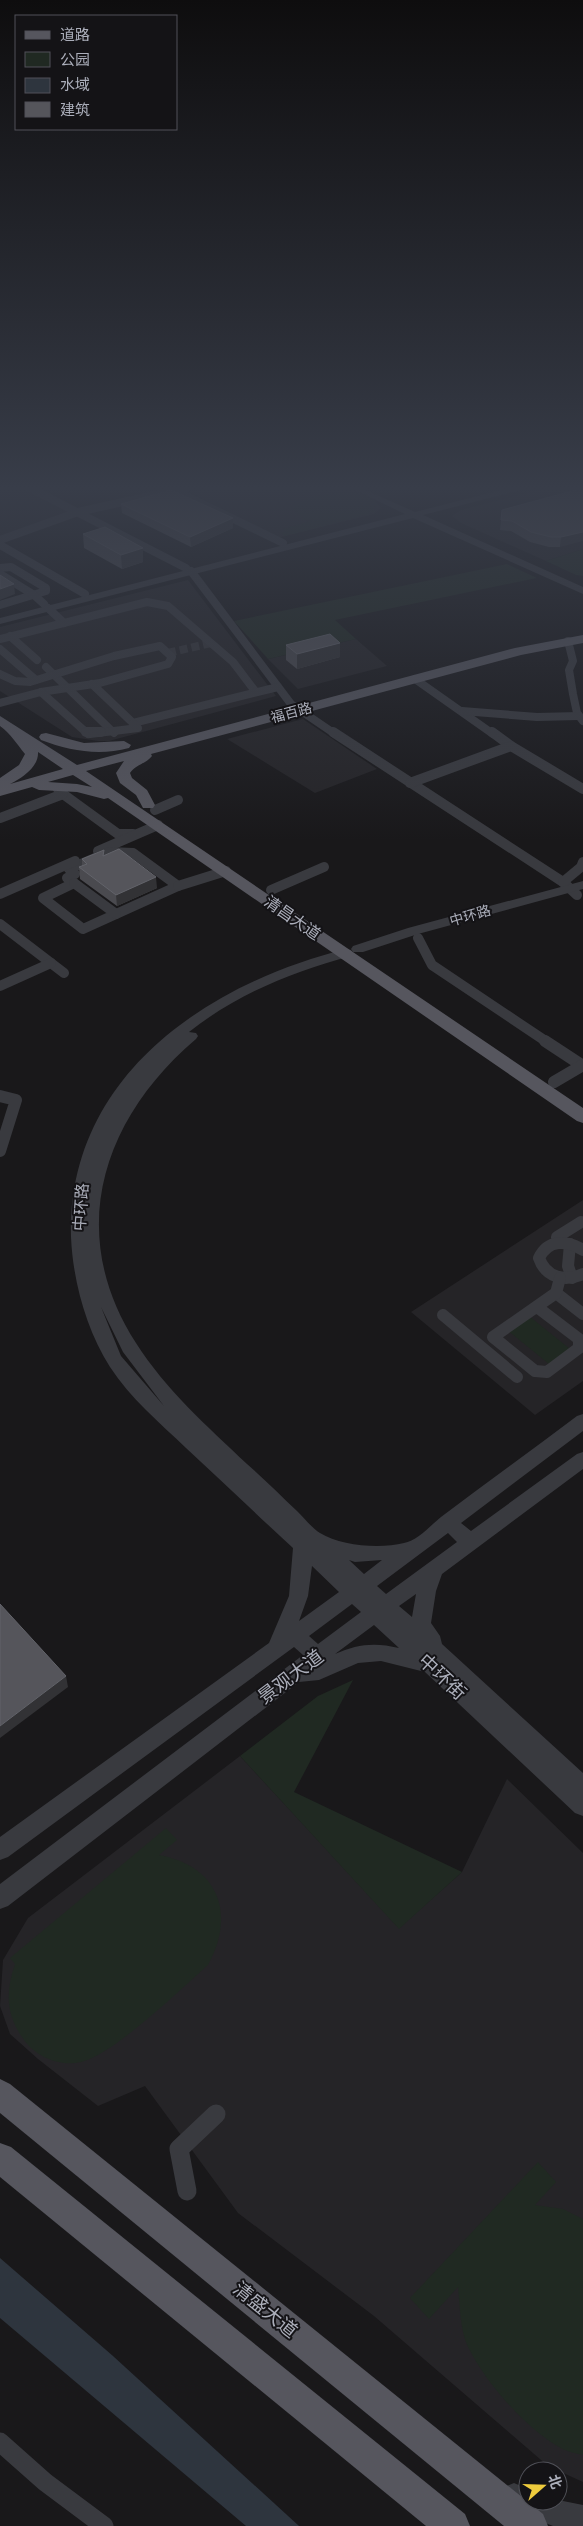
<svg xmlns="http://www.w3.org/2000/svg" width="583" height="2526" font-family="Barlow,'Noto Sans SC',sans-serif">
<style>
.built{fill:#252427}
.green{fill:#202922}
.water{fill:#2e353e}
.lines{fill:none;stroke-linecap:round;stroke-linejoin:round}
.minor-tunnel{stroke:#36363a;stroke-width:8;stroke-dasharray:8 4;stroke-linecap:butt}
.minor-far3{stroke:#393a3f;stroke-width:8}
.minor-far2{stroke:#393a3f;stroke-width:10}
.minor-far1{stroke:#393a3f;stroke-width:12}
.minor{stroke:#393a3f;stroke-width:19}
.tertiary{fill:#393a3f;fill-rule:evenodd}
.primary{fill:#56565e;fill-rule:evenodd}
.wall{fill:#4a4a4f}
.shaded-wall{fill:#323235}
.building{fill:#55555b;stroke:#62636a}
.labels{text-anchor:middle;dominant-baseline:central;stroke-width:4;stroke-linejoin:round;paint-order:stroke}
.far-street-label{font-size:14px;fill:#abaeba;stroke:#141316}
.street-label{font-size:16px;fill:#abaeba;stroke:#141316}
.near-street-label{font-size:19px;fill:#abaeba;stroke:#141316}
</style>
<rect width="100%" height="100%" fill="#19181a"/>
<g class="built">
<path d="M0 488H23L72 512 0 538Z"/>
<path d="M210 488H348L373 499 381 508 374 514 277 538 190 492Z"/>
<path d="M547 488H583V549L546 561 461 523 452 516 461 510Z"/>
<path d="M188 580 276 696 109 741H98L72 737 0 691V627Z"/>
<path d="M356 639 387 666 298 689 268 659Z"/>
<path d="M303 719 377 769 315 793 227 739Z"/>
<path d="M583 1200V1381L535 1415 411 1312Z"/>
<path d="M240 1756 399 1928 462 1872 507 1779 583 1853V2482L548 2466 374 2316 238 2213 145 2086 98 2106 38 2059 10 2034 0 2006 3 1960 28 1918Z"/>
</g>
<g class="green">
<path d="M342 492 362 494 375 501 377 505 373 510 377 512 285 536 281 533 286 531 283 529 311 521 303 519 294 510C299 496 329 494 342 492Z"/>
<path d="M583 549V576L576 575 546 561Z"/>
<path d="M507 564 537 578 335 620 356 639 268 659 234 621Z"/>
<path d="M529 1316 570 1349 549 1364 507 1330Z"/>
<path d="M353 1680 294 1792 462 1872 399 1929 240 1756 318 1696Z"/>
<path d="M166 1828 177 1840 159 1855C219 1866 236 1914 208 1965 181 1989 113 2055 81 2062 60 2067 36 2057 24 2040 6 2015 5 1993 15 1964L10 1958Z"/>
<path d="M538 2162 556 2182 535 2205 563 2209 583 2219V2455C576 2453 567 2452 561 2448 526 2429 486 2383 468 2347 460 2330 460 2306 458 2287L429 2319 410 2298Z"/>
</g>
<path class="water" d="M0 2258 113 2356 299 2526H246L0 2318Z"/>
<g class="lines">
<path class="minor-tunnel" d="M168 653 211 643"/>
<g class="minor-far3">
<path d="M30 488 186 568"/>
<path d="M174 490 283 543"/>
<path d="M0 540 78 512 186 488"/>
<path d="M0 545 85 594"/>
<path d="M0 568 11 567 46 588V591L0 605"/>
<path d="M191 571 291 704 335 734"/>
<path d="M0 574 34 595 44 604"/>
<path d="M48 608 64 623"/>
<path d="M10 636 37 660"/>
<path d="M0 639 147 602 168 606 233 662 255 691"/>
<path d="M568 641 573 661 569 670 573 694 577 713 583 721"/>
<path d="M0 649 36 680"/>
<path d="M46 667 114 733"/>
<path d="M0 674 15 681 30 682 114 656 160 646 172 657 168 664 100 683 41 692 0 703"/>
<path d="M415 679 493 734"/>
<path d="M92 684 133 723 278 687"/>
<path d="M41 692 88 734"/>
<path d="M462 711 537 717 579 716"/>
<path d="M90 734 138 728 133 723"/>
</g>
<g class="minor-far2">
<path d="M86 732H101"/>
<path d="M333 732 563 882 577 895"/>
<path d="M492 732 511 746"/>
<path d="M410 783 511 746 583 789"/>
<path d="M63 794 118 834H133"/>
<path d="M155 810 178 800"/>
<path d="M0 818 63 794 58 789"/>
<path d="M98 851 158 825"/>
<path d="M109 852 133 853 178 886 83 929 43 898 74 883 67 878 75 874 69 869Z"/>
<path d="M563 882 581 867 583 862"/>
<path d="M74 883 116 914"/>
<path d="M178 886 226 871"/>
<path d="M271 890 324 867"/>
<path d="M0 894 75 861"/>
<path d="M0 924 64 973"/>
<path d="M418 938 432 965 547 1042"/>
<path d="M0 986 51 963"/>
</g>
<g class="minor-far1">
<path d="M545 1041 583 1066"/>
<path d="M554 1082 583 1065"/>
<path d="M0 1096 16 1100 0 1151"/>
<path d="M558 1243 557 1237 581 1222"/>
<path d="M570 1244 568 1266 572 1278"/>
<path d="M583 1250C567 1240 548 1239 539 1258 546 1278 565 1282 583 1274"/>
<path d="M556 1293 583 1314"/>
<path d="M537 1307 579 1339V1348L547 1372 535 1371 493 1337 556 1293 560 1278"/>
<path d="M443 1315 517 1377"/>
</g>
<g class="minor">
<path d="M187 2191 179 2149 216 2114"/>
<path d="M0 2442 45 2482 104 2526"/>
</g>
<g class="tertiary">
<path d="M351 488H361L415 512 509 488H522L521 490 423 515 583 587V594L413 518 0 624V618L405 514Z"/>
<path d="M583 881V889L418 934 363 952H353L351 949 353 946 408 928Z"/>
<path d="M346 949 351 950 353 953 351 956C292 972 237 994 189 1032L196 1033 198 1036 196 1039C102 1119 65 1233 136 1343 166 1390 207 1426 247 1464 264 1479 280 1495 297 1511 304 1518 312 1528 320 1533 341 1546 380 1549 404 1543 417 1541 431 1525 441 1517 486 1483 532 1450 577 1416L583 1414V1431L461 1523 471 1531 577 1454 583 1452V1469L442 1574 436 1591 431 1623 440 1636 442 1644 583 1773V1816L575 1813 425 1672 381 1661 358 1663 319 1680 299 1682 8 1906 0 1909V1884L303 1655 294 1647 8 1857 0 1860V1837L269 1643 289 1596 293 1548C257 1515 222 1481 186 1448 160 1423 130 1398 110 1367 86 1329 73 1281 71 1237 67 1077 206 984 346 949ZM101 1307 123 1352 164 1406 121 1356ZM448 1533 457 1542 386 1594 377 1586ZM349 1560 355 1562 382 1560 364 1574ZM312 1566 339 1592 299 1621 308 1596ZM416 1594 412 1617 399 1606ZM352 1604 361 1612 318 1644 309 1636ZM374 1625 399 1648C375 1642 357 1644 335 1654Z"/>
<path d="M514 2483 528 2489V2501L558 2500 583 2505V2526H553L504 2507 500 2497 504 2487Z"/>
</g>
<g class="primary">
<path d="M583 635V643L521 655 151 754 152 756C146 764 136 764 130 773L132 778 147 790 155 805 153 808H143L136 795 120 783 116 773 124 761 86 771 583 1108V1123L577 1121 108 798 104 799 77 792 39 790 32 787 0 796V778L19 765 25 754C16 743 11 734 0 726V716L77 765 515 648ZM38 752 63 769 10 784C22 778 39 767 38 752ZM73 775 92 787 77 784 48 782Z"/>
<path d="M46 733 84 743 124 741 131 745 129 748C99 756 70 751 41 740L39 737 41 734Z"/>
<path d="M0 2079 10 2084 543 2514 548 2526H504L0 2113Z"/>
<path d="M0 2143 11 2147 465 2514 470 2526H426L0 2177Z"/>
</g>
</g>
<g class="wall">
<path d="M583 488 560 547H549L530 542 511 531 500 530 502 510Z"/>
<path d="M121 504 233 518V528L191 547 122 513Z"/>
<path d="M83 534 143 562 122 569 84 548Z"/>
<path d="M340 643V657L297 669 286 660V645Z"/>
<path d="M105 856 157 888 117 906 80 879 79 867 82 866V859Z"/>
</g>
<g class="shaded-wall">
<path d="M233 518V528L191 547 190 537Z"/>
<path d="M583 532V541L560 547 561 537Z"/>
<path d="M143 548V562L122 569 121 555Z"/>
<path d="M14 584 15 594 0 600V589Z"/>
<path d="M340 643V657L297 669V654Z"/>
<path d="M156 877 157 888 117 906 116 895Z"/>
<path d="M66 1676 68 1687 0 1738V1726Z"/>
</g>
<g class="building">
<path d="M583 488V532L561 537H551L531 532 512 521 501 520 502 510Z"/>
<path d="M171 490 233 518 190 537 121 504Z"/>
<path d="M105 527 143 548 121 555 83 534Z"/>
<path d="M0 575 14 584 0 589Z"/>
<path d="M330 634 340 643 297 654 286 645Z"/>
<path d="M119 849 156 877 116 895 79 867 87 864 82 859 104 850 103 856Z"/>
<path d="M0 1604 66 1676 0 1726Z"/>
</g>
<linearGradient id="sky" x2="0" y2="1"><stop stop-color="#0e0d0e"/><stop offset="0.58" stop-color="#383d49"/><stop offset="1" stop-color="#383d49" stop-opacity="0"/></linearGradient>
<rect width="583" height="841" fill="url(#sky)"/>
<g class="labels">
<g class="far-street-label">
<text transform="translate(291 712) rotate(-15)">福百路</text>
<text transform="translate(470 915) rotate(-16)">中环路</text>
</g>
<g class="street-label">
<text transform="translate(293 917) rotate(35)">清昌大道</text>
<text transform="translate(80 1207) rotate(-86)">中环路</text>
</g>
<g class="near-street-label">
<text transform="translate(290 1676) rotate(-37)">景观大道</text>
<text transform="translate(443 1676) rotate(43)">中环街</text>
<text transform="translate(266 2309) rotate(39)">清盛大道</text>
</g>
</g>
<rect x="15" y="15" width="162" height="115" fill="#141316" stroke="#505158"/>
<rect x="25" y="31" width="25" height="8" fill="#56565e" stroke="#505158"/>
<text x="60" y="40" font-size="15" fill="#abaeba">道路</text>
<rect x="25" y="52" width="25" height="15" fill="#202922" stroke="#505158"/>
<text x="60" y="65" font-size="15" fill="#abaeba">公园</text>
<rect x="25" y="78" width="25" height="15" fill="#2e353e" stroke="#505158"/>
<text x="60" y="90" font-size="15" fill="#abaeba">水域</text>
<rect x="25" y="102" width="25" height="15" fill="#55555b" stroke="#505158"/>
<text x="60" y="115" font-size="15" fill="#abaeba">建筑</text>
<g transform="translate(543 2486) rotate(70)"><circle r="24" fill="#141316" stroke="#505158"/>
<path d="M0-4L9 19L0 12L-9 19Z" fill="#eecb3d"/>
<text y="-8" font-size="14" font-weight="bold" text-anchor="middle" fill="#abaeba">北</text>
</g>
</svg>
